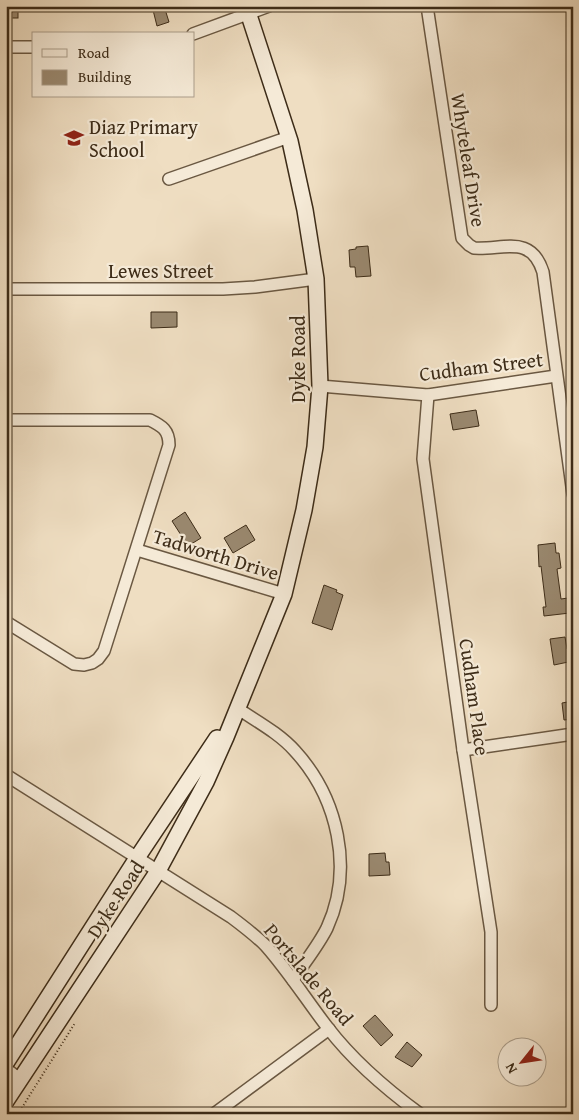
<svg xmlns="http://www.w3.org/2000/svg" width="579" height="1120" font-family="'Gentium Book Plus',serif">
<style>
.building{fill:#9a8970;stroke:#3d2c18}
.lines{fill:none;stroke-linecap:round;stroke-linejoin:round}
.street-casing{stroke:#6a5842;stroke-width:14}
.secondary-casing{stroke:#3d2c18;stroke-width:18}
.path{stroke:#3d2c18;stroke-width:2;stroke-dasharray:1 2.5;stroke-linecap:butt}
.street{stroke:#f5ead7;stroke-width:11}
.secondary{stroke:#f5ead7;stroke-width:15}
.labels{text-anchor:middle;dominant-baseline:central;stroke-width:4.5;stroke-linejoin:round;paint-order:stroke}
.poi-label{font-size:20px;fill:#3d2c18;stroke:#f5ead7;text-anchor:start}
.street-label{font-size:20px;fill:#3d2c18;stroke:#f5ead7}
</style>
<rect width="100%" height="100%" fill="#efdec2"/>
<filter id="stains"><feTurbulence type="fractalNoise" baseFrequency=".004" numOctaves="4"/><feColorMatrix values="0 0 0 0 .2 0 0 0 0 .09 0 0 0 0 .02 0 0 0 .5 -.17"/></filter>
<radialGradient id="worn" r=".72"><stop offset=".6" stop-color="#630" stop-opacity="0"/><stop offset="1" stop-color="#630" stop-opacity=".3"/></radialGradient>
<g class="building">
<rect x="6" y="6" width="12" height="12"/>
<path d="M152 6H164L169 22 157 26Z"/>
<path d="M368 246 371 276 356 277 355 267H350L349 250 356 249V247Z"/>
<path d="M151 312H177V327L151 328Z"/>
<path d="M476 410 479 426 453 430 450 414Z"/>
<path d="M185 512 201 538 188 546 172 521Z"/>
<path d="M246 525 255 540 233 553 224 538Z"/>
<path d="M555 543 556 553H559L561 568 557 569 561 599 568 598 570 613 544 616 543 607H546L541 566 539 567 538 545Z"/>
<path d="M324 585 337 590 336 592 343 595 332 630 312 623Z"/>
<path d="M565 637 567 649 571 648 573 661 554 665 550 639Z"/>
<path d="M573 701V719L564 720 562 703Z"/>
<path d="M385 853 386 862H389L390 875 369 876V854Z"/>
<path d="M375 1015 393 1035 381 1046 363 1026Z"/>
<path d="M407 1042 422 1055 412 1067 395 1057Z"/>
</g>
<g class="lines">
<defs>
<g id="street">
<path d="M427 6 462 238 469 245 474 248C504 250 531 234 543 272L573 494"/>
<path d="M193 34 269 6"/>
<path d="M6 47H34"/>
<path d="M169 179 289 137"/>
<path d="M6 289H223L255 287 316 279"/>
<path d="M320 386 428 395 556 376"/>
<path d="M428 395 423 459 463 750 491 932V1005"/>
<path d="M6 420H150C162 426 169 430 169 445L104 651 98 659 92 663 84 665 74 664 6 622"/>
<path d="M137 550 284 594"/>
<path d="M237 708C256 721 279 733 295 751 338 798 354 869 327 928 318 946 304 963 293 980"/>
<path d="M463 750 573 734"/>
<path d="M6 775 231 917C243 926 255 935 266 946 289 972 307 1001 328 1028 354 1062 386 1089 420 1114"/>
<path d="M6 1069 20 1079"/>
<path d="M214 1114 329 1029"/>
</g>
<g id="secondary">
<path d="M6 1063 137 858 217 738"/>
<path d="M6 1101 158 871 206 782 226 737 284 594 304 510 315 447 320 386 316 279 305 210 290 141 246 6"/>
</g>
</defs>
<use href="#street" class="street-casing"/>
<use href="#secondary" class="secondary-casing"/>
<path class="path" d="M18 1114 75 1023"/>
<use href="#street" class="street"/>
<use href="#secondary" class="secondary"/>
</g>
<defs>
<symbol id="school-bare" viewBox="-9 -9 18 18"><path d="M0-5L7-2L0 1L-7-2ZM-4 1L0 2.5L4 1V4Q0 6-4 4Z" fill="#8f2418" stroke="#f5ead7" stroke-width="2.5" paint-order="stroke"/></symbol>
</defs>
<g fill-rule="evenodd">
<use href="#school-bare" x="60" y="124" width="28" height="28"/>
</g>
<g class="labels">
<g class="poi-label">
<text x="89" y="126">Diaz Primary<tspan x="89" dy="23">School</tspan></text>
</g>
<g class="street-label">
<text transform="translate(469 160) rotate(81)">Whyteleaf Drive</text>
<text x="161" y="270">Lewes Street</text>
<text transform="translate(297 359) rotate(-90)">Dyke Road</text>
<text transform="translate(481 366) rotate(-7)">Cudham Street</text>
<text transform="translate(216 554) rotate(17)">Tadworth Drive</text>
<text transform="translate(475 697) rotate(82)">Cudham Place</text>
<text transform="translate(115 899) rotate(-57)">Dyke Road</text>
<text transform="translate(309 974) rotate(50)">Portslade Road</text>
</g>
</g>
<rect width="579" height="1120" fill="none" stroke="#efdec2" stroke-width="25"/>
<rect x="8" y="8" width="564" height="1105" fill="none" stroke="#3d2c18" stroke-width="2.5"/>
<rect x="12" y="12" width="554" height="1095" fill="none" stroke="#3d2c18"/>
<rect x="32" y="32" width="162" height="65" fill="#f5ead7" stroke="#ab9e8b"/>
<rect x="42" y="49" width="25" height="8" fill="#f5ead7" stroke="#ab9e8b"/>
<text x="78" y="58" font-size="15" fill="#3d2c18">Road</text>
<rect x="42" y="70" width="25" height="15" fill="#9a8970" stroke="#ab9e8b"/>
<text x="78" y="82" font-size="15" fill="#3d2c18">Building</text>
<g transform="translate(522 1062) rotate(240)"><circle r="24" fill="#f5ead7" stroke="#ab9e8b"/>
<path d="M0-4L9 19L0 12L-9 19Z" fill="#8f2418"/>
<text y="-8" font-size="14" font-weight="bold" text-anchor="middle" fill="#3d2c18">N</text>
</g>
<rect width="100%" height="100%" filter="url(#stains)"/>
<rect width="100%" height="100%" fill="url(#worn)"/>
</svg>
